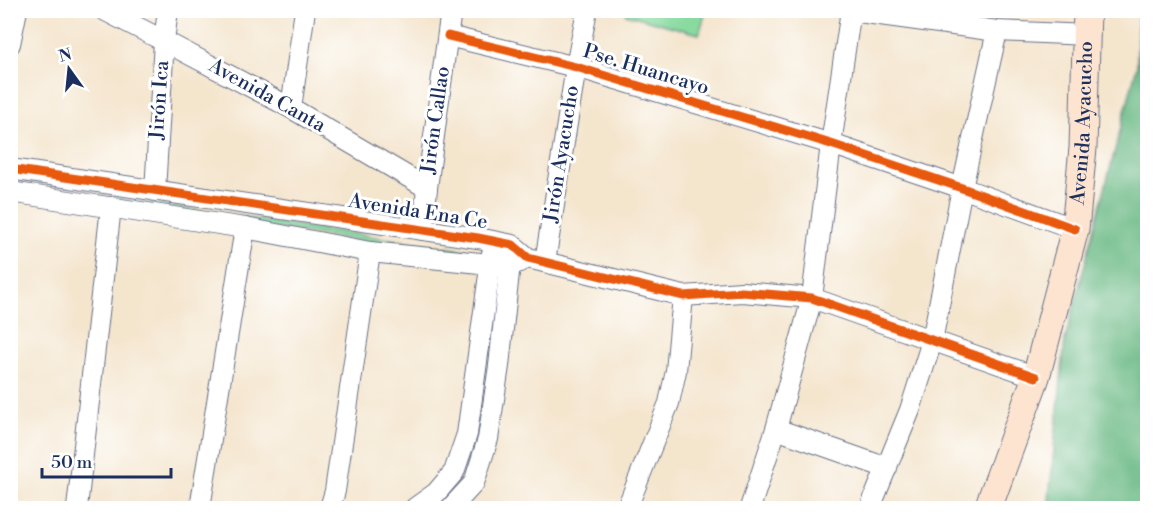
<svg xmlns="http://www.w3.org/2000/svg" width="1158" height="519" font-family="'Libre Bodoni',serif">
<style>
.green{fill:#84d99c;stroke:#50847d;stroke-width:1.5}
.forest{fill:#6bb984;stroke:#437471;stroke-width:1.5}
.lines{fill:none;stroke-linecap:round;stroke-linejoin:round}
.street-casing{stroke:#676f85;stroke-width:22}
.secondary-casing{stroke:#676f85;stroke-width:29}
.street{stroke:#fff;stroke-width:20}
.secondary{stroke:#fde4d0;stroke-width:27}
.cycleway-casing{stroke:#fff;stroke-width:13}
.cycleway{stroke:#e8590c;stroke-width:9}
.labels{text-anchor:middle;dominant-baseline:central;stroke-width:6;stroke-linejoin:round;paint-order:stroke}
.street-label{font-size:20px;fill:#1b2f5e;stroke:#fff}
</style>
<rect width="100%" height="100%" fill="#fff"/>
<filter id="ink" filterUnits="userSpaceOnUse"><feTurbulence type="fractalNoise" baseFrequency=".0167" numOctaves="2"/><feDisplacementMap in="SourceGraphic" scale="12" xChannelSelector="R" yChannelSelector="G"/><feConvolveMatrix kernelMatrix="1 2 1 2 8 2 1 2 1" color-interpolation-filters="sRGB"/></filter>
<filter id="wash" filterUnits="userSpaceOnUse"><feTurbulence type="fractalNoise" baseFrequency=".008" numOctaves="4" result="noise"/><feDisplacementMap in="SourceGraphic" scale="24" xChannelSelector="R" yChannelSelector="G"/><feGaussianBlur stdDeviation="1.35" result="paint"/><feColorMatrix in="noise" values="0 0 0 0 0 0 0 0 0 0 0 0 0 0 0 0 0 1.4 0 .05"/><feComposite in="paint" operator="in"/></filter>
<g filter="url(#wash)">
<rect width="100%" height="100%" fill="#f4e5cd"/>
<g class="green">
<path d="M627 11V10L706 11 699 34 626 14Z"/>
<path d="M11 183 470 251V257L11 189Z"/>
</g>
<path class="forest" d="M1138 11H1148L1147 508H1048L1065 340 1137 66Z"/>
</g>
<g filter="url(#ink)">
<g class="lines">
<defs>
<g id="street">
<path d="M104 10 164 41 291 108 427 188"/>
<path d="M851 11 997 31 1087 35"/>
<path d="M448 36 576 67 831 144 962 188 1075 229"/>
<path d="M10 44 17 10"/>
<path d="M291 108 305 10"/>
<path d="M10 169 478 238 513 245 528 258 683 296 742 292 812 298 1036 377"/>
<path d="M155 191 164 41 168 10"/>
<path d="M10 192 245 228 370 252 510 266 528 258"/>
<path d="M423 230 427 188 451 10"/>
<path d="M545 262 576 67 587 10"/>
<path d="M776 429 887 468"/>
<path d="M77 508 111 207"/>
<path d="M200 508 245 228"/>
<path d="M330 508 335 491 370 252"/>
<path d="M415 508 436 493 454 472 467 434 492 253"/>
<path d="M451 508 474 483 488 439 499 366 511 254"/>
<path d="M627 508 669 403 676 371 683 296"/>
<path d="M750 508 776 429 812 298 831 144 851 10"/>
<path d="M870 508 910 410 932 341 962 188 997 31"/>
</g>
<g id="secondary">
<path id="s1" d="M988 508 1036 377 1075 229 1083 148 1087 10"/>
</g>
</defs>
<use href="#street" class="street-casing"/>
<use href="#secondary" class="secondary-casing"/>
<use href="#street" class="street"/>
<use href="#secondary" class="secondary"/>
<defs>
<g id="cycleway">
<path d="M448 36 576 67 831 144 962 188 1075 229"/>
<path d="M10 169 478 238 513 245 528 258 683 296 742 292 812 298 1036 377"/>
</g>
</defs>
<use href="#cycleway" class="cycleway-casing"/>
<use href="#cycleway" class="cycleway"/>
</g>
</g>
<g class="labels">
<g class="street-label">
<text transform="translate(646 70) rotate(17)">Pse. Huancayo</text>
<text transform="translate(267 96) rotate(29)">Avenida Canta</text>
<text transform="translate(160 100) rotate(-86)">Jirón Ica</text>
<text transform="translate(436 120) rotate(-82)">Jirón Callao</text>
<text stroke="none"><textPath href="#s1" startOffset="399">Avenida Ayacucho</textPath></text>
<text transform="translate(562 154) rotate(-81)">Jirón Ayacucho</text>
<text transform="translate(418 212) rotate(9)">Avenida Ena Ce</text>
</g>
</g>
<rect width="1158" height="519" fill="none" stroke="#fff" stroke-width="36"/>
<g transform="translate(69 69) rotate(345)" stroke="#ffffff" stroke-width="4.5" paint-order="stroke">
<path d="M0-4.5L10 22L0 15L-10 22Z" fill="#1b2f5e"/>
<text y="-9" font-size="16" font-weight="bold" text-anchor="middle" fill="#1b2f5e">N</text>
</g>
<path d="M42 468v9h129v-9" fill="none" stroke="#1b2f5e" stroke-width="3"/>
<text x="51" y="468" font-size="18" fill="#1b2f5e" stroke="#ffffff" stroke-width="4.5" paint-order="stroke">50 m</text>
</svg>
